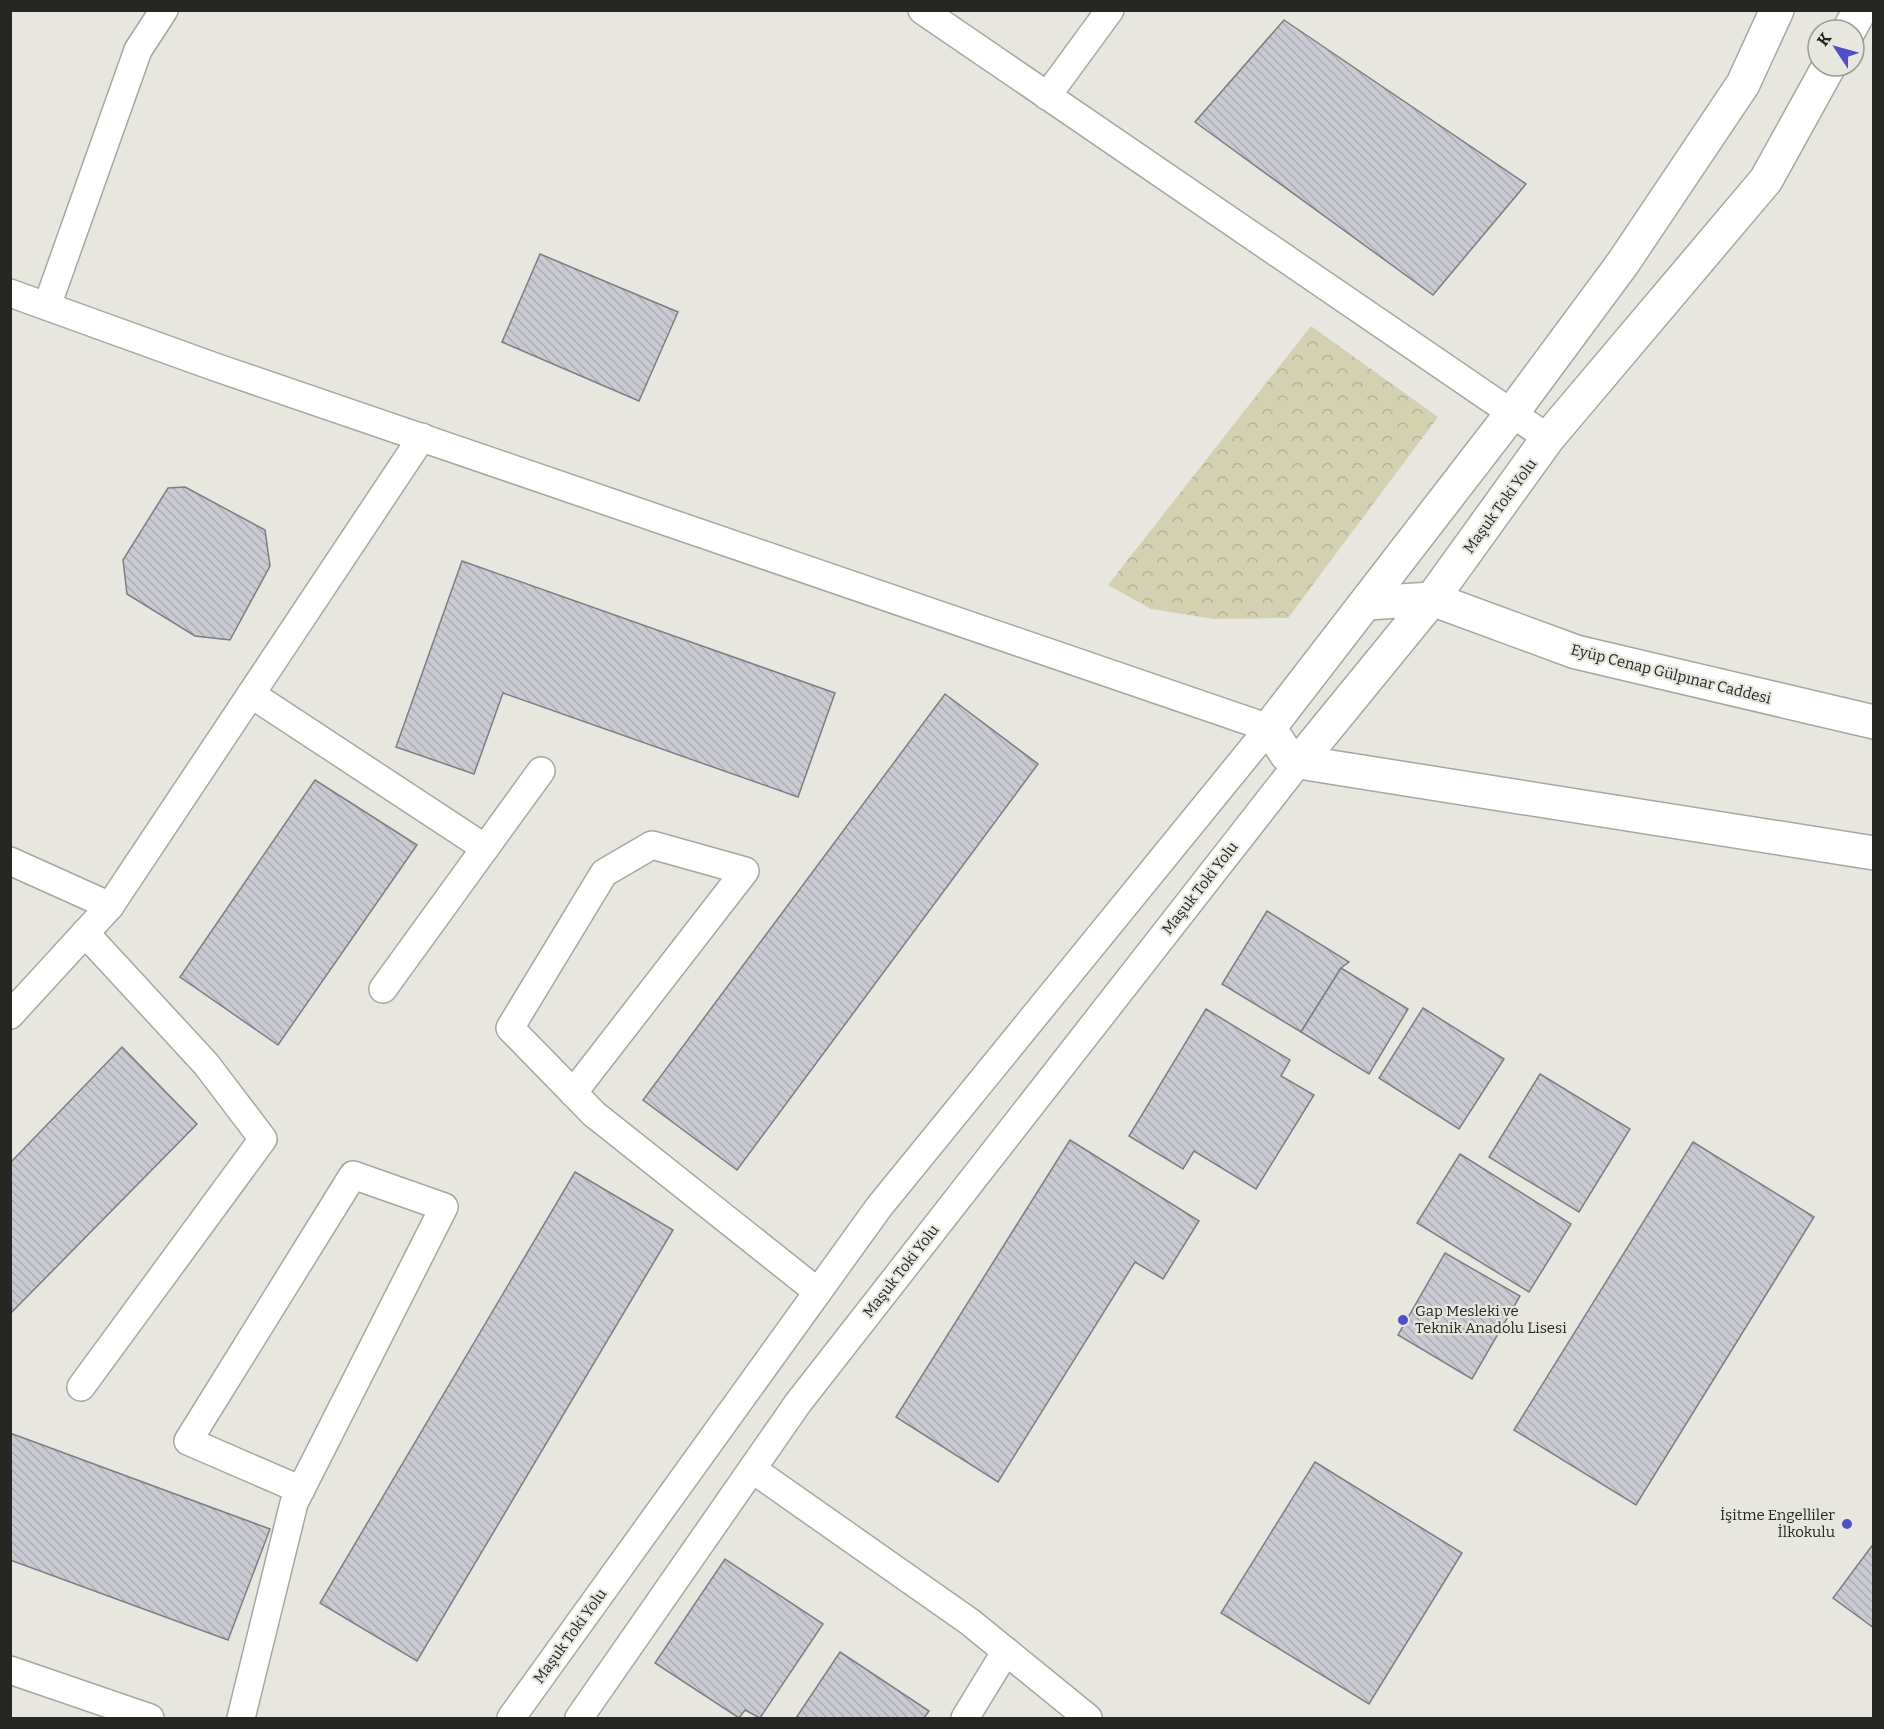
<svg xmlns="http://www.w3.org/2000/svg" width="1884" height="1729" font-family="Bitter,serif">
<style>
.forest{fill:url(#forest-crowns)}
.building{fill:url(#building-back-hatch);stroke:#7c7e85;stroke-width:1.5}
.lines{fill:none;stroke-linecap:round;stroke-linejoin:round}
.minor-casing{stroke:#a8a79f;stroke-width:30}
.secondary-casing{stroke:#a8a79f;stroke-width:36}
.minor{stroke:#fff;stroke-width:27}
.secondary{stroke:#fff;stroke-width:33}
.poi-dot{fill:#524fc6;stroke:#e8e7df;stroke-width:2}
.labels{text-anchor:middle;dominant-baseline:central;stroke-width:4.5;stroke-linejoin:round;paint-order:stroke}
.street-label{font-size:15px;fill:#262623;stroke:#e8e7df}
.poi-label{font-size:15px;fill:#262623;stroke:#e8e7df;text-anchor:start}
</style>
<defs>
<pattern id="forest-crowns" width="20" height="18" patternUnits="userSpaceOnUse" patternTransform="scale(1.5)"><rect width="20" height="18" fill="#d4d1b0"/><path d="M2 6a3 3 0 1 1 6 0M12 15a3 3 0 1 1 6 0" fill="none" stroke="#b6b397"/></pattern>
<pattern id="building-back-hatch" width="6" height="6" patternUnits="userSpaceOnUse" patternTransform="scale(1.5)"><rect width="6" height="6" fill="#c9cad2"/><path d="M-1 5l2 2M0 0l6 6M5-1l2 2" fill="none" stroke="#acadb4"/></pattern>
</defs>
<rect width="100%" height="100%" fill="#e8e7df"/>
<path class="forest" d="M1311 326 1438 417 1288 618 1214 619 1151 609 1108 585Z"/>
<g class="building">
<path d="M1284 20 1526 184 1433 295 1195 122Z"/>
<path d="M540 254 678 312 639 401 502 342Z"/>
<path d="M185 487 265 530 270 566 230 640 195 636 127 594 123 560 168 488Z"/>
<path d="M462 561 835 693 798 797 503 693 474 774 396 747Z"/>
<path d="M945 694 1038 764 737 1170 643 1100Z"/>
<path d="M315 780 417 845 278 1045 180 977Z"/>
<path d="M1267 911 1349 962 1341 968 1301 1032 1222 984Z"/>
<path d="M1341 968 1408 1009 1369 1074 1301 1032Z"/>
<path d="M1423 1008 1504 1059 1459 1129 1379 1078Z"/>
<path d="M1206 1009 1290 1060 1281 1076 1314 1095 1256 1189 1194 1151 1183 1169 1129 1136Z"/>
<path d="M122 1047 197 1124 11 1313 10 1163Z"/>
<path d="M1540 1074 1630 1129 1579 1212 1489 1157Z"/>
<path d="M1070 1140 1199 1221 1163 1279 1135 1262 998 1482 896 1417Z"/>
<path d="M1693 1142 1814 1217 1636 1505 1514 1430Z"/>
<path d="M1460 1154 1571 1224 1529 1292 1417 1223Z"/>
<path d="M575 1172 673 1230 417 1661 320 1603Z"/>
<path d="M1445 1253 1520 1296 1472 1379 1398 1335Z"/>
<path d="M10 1433 270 1529 228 1640 10 1560Z"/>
<path d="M1315 1462 1462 1553 1369 1704 1221 1613Z"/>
<path d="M1874 1543V1628L1833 1598Z"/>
<path d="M725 1559 823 1624 760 1718 745 1710 739 1718 655 1663Z"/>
<path d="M840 1652 929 1711 924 1718H796Z"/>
</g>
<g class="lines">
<defs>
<g id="minor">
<path d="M922 10 1548 438"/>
<path d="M1047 96 1110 10"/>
<path d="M10 293 215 367 1269 728 879 1207 511 1718"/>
<path d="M47 306 138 50 164 10"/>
<path d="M251 694 485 848"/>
<path d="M10 861 110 906"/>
<path d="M383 989 541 771"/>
<path d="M10 1015 110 906 422 437"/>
<path d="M573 1093 745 871 652 845 604 873 510 1028 594 1114 818 1292"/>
<path d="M81 1387 263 1139 206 1064 85 933"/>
<path d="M752 1469 970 1622 1088 1718"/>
<path d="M10 1670 150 1718"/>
<path d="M241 1718 294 1503 444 1207 353 1175 188 1441 301 1490"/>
<path d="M579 1718 798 1403 1299 762"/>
<path d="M965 1718 1006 1651"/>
</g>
<g id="secondary">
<path d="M1777 10 1743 84 1623 263 1512 413 1269 728 1287 755 1299 762 1874 853"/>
<path d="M1849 30 1860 10"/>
<path d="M1367 603 1432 599 1576 652 1874 722"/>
<path d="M1299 762 1432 599 1548 438 1766 180 1829 66"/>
</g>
</defs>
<use href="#minor" class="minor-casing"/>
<use href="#secondary" class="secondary-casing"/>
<use href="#minor" class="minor"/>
<use href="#secondary" class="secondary"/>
</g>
<g class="poi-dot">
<circle cx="1403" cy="1320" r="6"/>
<circle cx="1847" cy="1524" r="6"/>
</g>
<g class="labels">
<g class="street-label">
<text transform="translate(1500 506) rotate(-54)">Maşuk Toki Yolu</text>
<text transform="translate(1671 674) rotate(14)">Eyüp Cenap Gülpınar Caddesi</text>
<text transform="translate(1200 888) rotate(-52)">Maşuk Toki Yolu</text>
<text transform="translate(901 1271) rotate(-52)">Maşuk Toki Yolu</text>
<text transform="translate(570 1636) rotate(-54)">Maşuk Toki Yolu</text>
</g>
<g class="poi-label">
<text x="1415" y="1311">Gap Mesleki ve<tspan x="1415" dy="17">Teknik Anadolu Lisesi</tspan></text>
<text x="1835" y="1515" text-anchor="end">İşitme Engelliler<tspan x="1835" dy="17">İlkokulu</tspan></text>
</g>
</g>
<rect width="1884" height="1729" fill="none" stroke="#262623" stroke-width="24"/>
<g transform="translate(1836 48) rotate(306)"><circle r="28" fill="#e8e7df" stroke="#9a9a94" stroke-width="1.5"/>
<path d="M0-4.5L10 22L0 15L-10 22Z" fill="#524fc6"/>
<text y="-9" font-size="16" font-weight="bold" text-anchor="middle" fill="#262623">K</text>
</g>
</svg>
